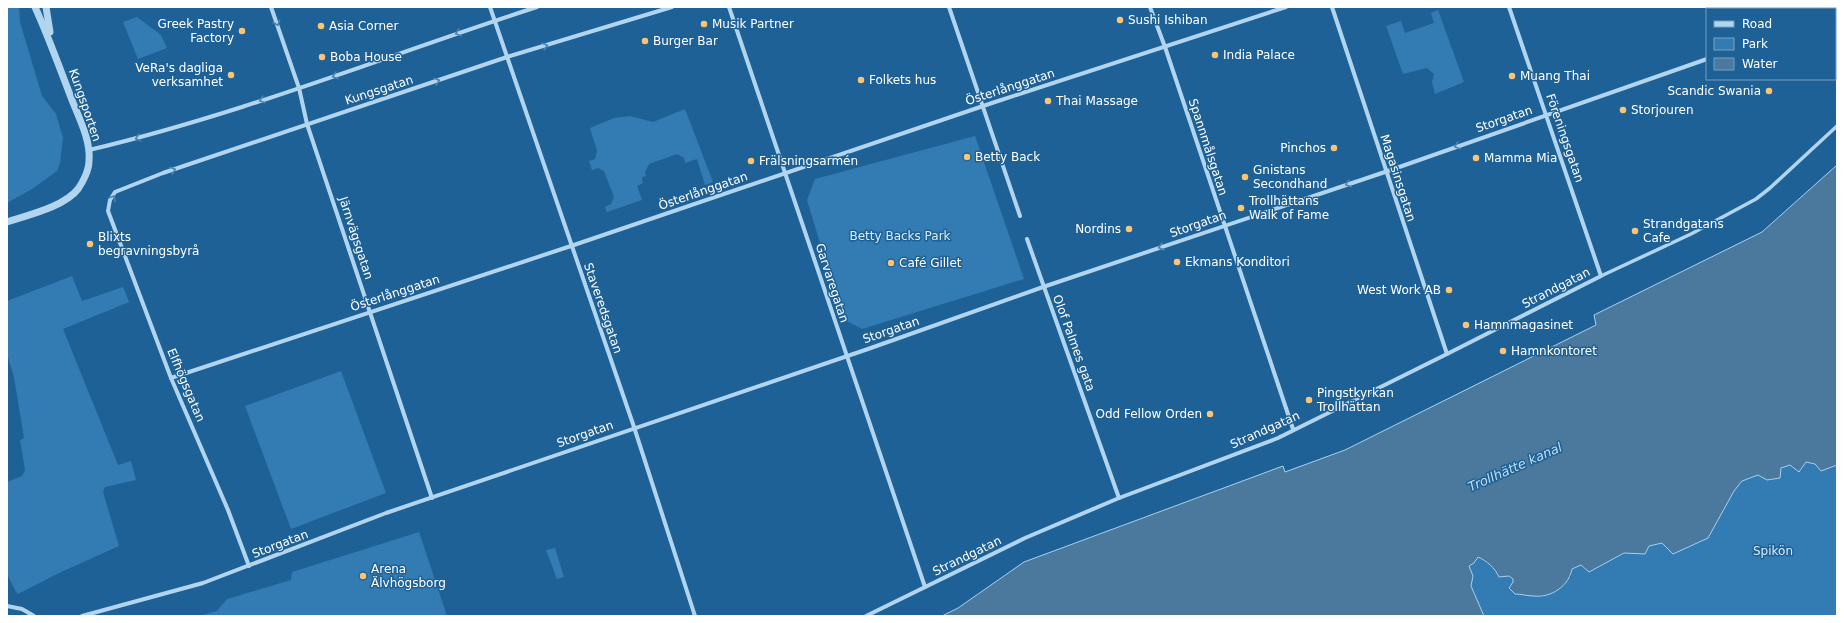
<svg xmlns="http://www.w3.org/2000/svg" width="1844" height="623" font-family="'DejaVu Sans',sans-serif">
<style>
.green{fill:#337cb3}
.water{fill:#4b799d;stroke:#a6d1f0}
.lines{fill:none;stroke-linecap:round;stroke-linejoin:round}
.pedestrian{stroke:#b2d5ef;stroke-width:3.5}
.minor{stroke:#b2d5ef;stroke-width:4}
.tertiary{stroke:#b2d5ef;stroke-width:7}
.oneway{stroke:#4a84b1}
.poi-dot{fill:#fdc472;stroke:#1e6196;stroke-width:1.5}
.labels{text-anchor:middle;dominant-baseline:central;stroke-width:3;stroke-linejoin:round;paint-order:stroke}
.poi-label{font-size:12px;fill:#fff;stroke:#1e6196;text-anchor:start}
.street-label{font-size:12px;fill:#fff;stroke:#1e6196}
.park-label{font-size:12px;fill:#d9ecfa;stroke:#1e6196}
.water-label{font-size:13px;font-style:italic;fill:#bfdef5;stroke:#1e6196}
</style>
<rect width="100%" height="100%" fill="#1e6196"/>
<g class="green">
<path d="M7 7H19L20 22 42 96 56 114 63 138 60 163 57 171 32 189 7 203Z"/>
<path d="M1438 10 1464 82 1435 94 1432 82 1434 74 1427 68 1403 74 1386 26 1401 21 1405 33 1434 23 1431 13Z"/>
<path d="M137 17 161 35 167 48 138 59 123 22Z"/>
<path d="M685 109 713 182 705 185 697 159 685 163 684 158 677 154 649 164 645 172 646 176 642 177 643 183 637 186 642 200 607 212 605 207 611 204 614 197 604 171 598 168 592 170 589 161 595 159 597 151 590 128 614 118 630 116 653 122Z"/>
<path d="M975 136 1024 279 862 329 843 319 807 200 815 179Z"/>
<path d="M72 276 82 301 123 287 129 302 63 329 118 465 131 461 136 480 105 487 103 492 119 546 59 573 18 594 16 592 7 574V482L22 476 25 470 20 440 24 438 14 377 7 354V301Z"/>
<path d="M341 371 386 493 291 529 245 406Z"/>
<path d="M1806 462 1815 464 1821 471 1837 465V616H1484L1471 586 1473 576 1469 565 1474 563 1478 557 1513 579 1515 594H1525L1534 596 1571 577 1572 569 1581 565 1589 572 1625 553 1645 554 1649 546 1662 543 1708 538C1717 520 1726 496 1741 482 1745 478 1753 477 1758 475 1770 479 1769 483 1781 474V468L1790 465 1801 471Z"/>
<path d="M419 532 447 616H199L217 611 227 599 291 580 292 572Z"/>
<path d="M555 548 564 577 557 579 546 550Z"/>
</g>
<path class="water" d="M1837 165V465L1821 471 1815 464 1806 462 1799 472 1790 465 1781 468 1780 478 1767 480 1758 475 1742 481 1734 491 1708 538 1673 554 1662 543 1649 546 1645 554 1624 553 1589 572 1581 565 1572 569C1569 586 1551 598 1534 596 1527 596 1522 594 1515 594L1509 588 1513 582V579L1509 576 1499 577C1495 568 1487 561 1478 557L1474 563 1469 566 1473 576 1471 586 1484 616H942L958 608 1024 562 1283 466 1285 472 1345 450 1596 325 1594 315 1762 232Z"/>
<g class="lines">
<path class="pedestrian" d="M1601 276 1691 234 1756 199 1770 188 1837 126"/>
<g class="minor">
<path d="M271 7 299 88 307 124 432 498"/>
<path d="M490 7 634 427 695 616"/>
<path d="M729 7 925 587"/>
<path d="M949 7 1020 216"/>
<path d="M1150 7 1165 47 1293 429"/>
<path d="M1332 7 1447 354"/>
<path d="M1789 7 1790 9"/>
<path d="M1835 13 1837 12"/>
<path d="M89 150C242 114 388 55 537 7"/>
<path d="M1027 239 1119 498"/>
<path d="M171 378 571 246 992 103 1286 7"/>
<path d="M249 566 228 510 171 378 108 211 110 200 115 192 163 173 507 57 672 7"/>
<path d="M7 606 22 609 34 616"/>
<path d="M82 616 203 583 386 513 868 349 1043 287 1385 172 1707 59"/>
<path d="M866 616 1025 538 1119 498 1278 438 1447 354 1601 276 1509 7"/>
</g>
<g class="tertiary">
<path d="M46 7 50 32"/>
<path d="M7 222C28 215 64 207 78 189 83 182 89 170 89 161 91 141 79 118 72 100 60 69 49 38 35 7"/>
</g>
</g>
<defs><path id="oneway-chevron" d="M-2-3.5L2.5 0L-2 3.5" fill="none" stroke-width="1.6" stroke-linecap="round" stroke-linejoin="round"/></defs>
<g class="oneway">
<use href="#oneway-chevron" transform="translate(277 23) rotate(71)"/>
<use href="#oneway-chevron" transform="translate(458 33) rotate(161)"/>
<use href="#oneway-chevron" transform="translate(545 46) rotate(-17)"/>
<use href="#oneway-chevron" transform="translate(335 76) rotate(161)"/>
<use href="#oneway-chevron" transform="translate(437 81) rotate(-18)"/>
<use href="#oneway-chevron" transform="translate(262 100) rotate(163)"/>
<use href="#oneway-chevron" transform="translate(138 138) rotate(165)"/>
<use href="#oneway-chevron" transform="translate(1457 146) rotate(161)"/>
<use href="#oneway-chevron" transform="translate(173 170) rotate(-19)"/>
<use href="#oneway-chevron" transform="translate(1348 184) rotate(161)"/>
<use href="#oneway-chevron" transform="translate(113 198) rotate(-58)"/>
<use href="#oneway-chevron" transform="translate(1161 247) rotate(161)"/>
</g>
<g class="poi-dot">
<circle cx="1120" cy="20" r="4"/>
<circle cx="704" cy="24" r="4"/>
<circle cx="321" cy="26" r="4"/>
<circle cx="242" cy="31" r="4"/>
<circle cx="645" cy="41" r="4"/>
<circle cx="1215" cy="55" r="4"/>
<circle cx="322" cy="57" r="4"/>
<circle cx="231" cy="75" r="4"/>
<circle cx="1512" cy="76" r="4"/>
<circle cx="861" cy="80" r="4"/>
<circle cx="1769" cy="91" r="4"/>
<circle cx="1048" cy="101" r="4"/>
<circle cx="1623" cy="110" r="4"/>
<circle cx="1334" cy="148" r="4"/>
<circle cx="967" cy="157" r="4"/>
<circle cx="1476" cy="158" r="4"/>
<circle cx="751" cy="161" r="4"/>
<circle cx="1245" cy="177" r="4"/>
<circle cx="1241" cy="208" r="4"/>
<circle cx="1129" cy="229" r="4"/>
<circle cx="1635" cy="231" r="4"/>
<circle cx="90" cy="244" r="4"/>
<circle cx="1177" cy="262" r="4"/>
<circle cx="891" cy="263" r="4"/>
<circle cx="1449" cy="290" r="4"/>
<circle cx="1466" cy="325" r="4"/>
<circle cx="1503" cy="351" r="4"/>
<circle cx="1309" cy="400" r="4"/>
<circle cx="1210" cy="414" r="4"/>
<circle cx="363" cy="576" r="4"/>
</g>
<g class="labels">
<g class="poi-label">
<text x="1128" y="20">Sushi Ishiban</text>
<text x="234" y="24" text-anchor="end">Greek Pastry<tspan x="234" dy="14">Factory</tspan></text>
<text x="712" y="24">Musik Partner</text>
<text x="329" y="26">Asia Corner</text>
<text x="653" y="41">Burger Bar</text>
<text x="1223" y="55">India Palace</text>
<text x="330" y="57">Boba House</text>
<text x="223" y="68" text-anchor="end">VeRa's dagliga<tspan x="223" dy="14">verksamhet</tspan></text>
<text x="1520" y="76">Muang Thai</text>
<text x="869" y="80">Folkets hus</text>
<text x="1761" y="91" text-anchor="end">Scandic Swania</text>
<text x="1056" y="101">Thai Massage</text>
<text x="1631" y="110">Storjouren</text>
<text x="1326" y="148" text-anchor="end">Pinchos</text>
<text x="975" y="157">Betty Back</text>
<text x="1484" y="158">Mamma Mia</text>
<text x="759" y="161">Frälsningsarmén</text>
<text x="1253" y="170">Gnistans<tspan x="1253" dy="14">Secondhand</tspan></text>
<text x="1249" y="201">Trollhättans<tspan x="1249" dy="14">Walk of Fame</tspan></text>
<text x="1643" y="224">Strandgatans<tspan x="1643" dy="14">Cafe</tspan></text>
<text x="1121" y="229" text-anchor="end">Nordins</text>
<text x="98" y="237">Blixts<tspan x="98" dy="14">begravningsbyrå</tspan></text>
<text x="1185" y="262">Ekmans Konditori</text>
<text x="899" y="263">Café Gillet</text>
<text x="1441" y="290" text-anchor="end">West Work AB</text>
<text x="1474" y="325">Hamnmagasinet</text>
<text x="1511" y="351">Hamnkontoret</text>
<text x="1317" y="393">Pingstkyrkan<tspan x="1317" dy="14">Trollhättan</tspan></text>
<text x="1202" y="414" text-anchor="end">Odd Fellow Orden</text>
<text x="371" y="569">Arena<tspan x="371" dy="14">Älvhögsborg</tspan></text>
</g>
<g class="street-label">
<text transform="translate(1010 87) rotate(-18)">Österlånggatan</text>
<text transform="translate(379 90) rotate(-18)">Kungsgatan</text>
<text transform="translate(85 105) rotate(71)">Kungsporten</text>
<text transform="translate(1504 119) rotate(-19)">Storgatan</text>
<text transform="translate(1565 138) rotate(71)">Föreningsgatan</text>
<text transform="translate(1208 147) rotate(72)">Spannmålsgatan</text>
<text transform="translate(1398 178) rotate(72)">Magasinsgatan</text>
<text transform="translate(703 191) rotate(-19)">Österlånggatan</text>
<text transform="translate(1198 224) rotate(-19)">Storgatan</text>
<text transform="translate(356 238) rotate(72)">Järnvägsgatan</text>
<text transform="translate(832 283) rotate(72)">Garvaregatan</text>
<text transform="translate(1556 288) rotate(-27)">Strandgatan</text>
<text transform="translate(395 293) rotate(-18)">Österlånggatan</text>
<text transform="translate(603 308) rotate(71)">Staveredsgatan</text>
<text transform="translate(891 330) rotate(-19)">Storgatan</text>
<text transform="translate(1074 343) rotate(70)">Olof Palmes gata</text>
<text transform="translate(186 385) rotate(67)">Elfhögsgatan</text>
<text transform="translate(1265 430) rotate(-24)">Strandgatan</text>
<text transform="translate(585 434) rotate(-19)">Storgatan</text>
<text transform="translate(280 544) rotate(-21)">Storgatan</text>
<text transform="translate(967 556) rotate(-26)">Strandgatan</text>
</g>
<g class="park-label">
<text x="900" y="236">Betty Backs Park</text>
<text x="1773" y="551">Spikön</text>
</g>
<g class="water-label">
<text transform="translate(1515 467) rotate(-24)">Trollhätte kanal</text>
</g>
</g>
<rect width="1844" height="623" fill="none" stroke="#ffffff" stroke-width="16"/>
<rect x="1706" y="8" width="130" height="72" fill="#1e6196" stroke="#78a0c0"/>
<rect x="1714" y="21" width="20" height="6" fill="#b2d5ef" stroke="#78a0c0"/>
<text x="1742" y="28" font-size="12" fill="#ffffff">Road</text>
<rect x="1714" y="38" width="20" height="12" fill="#337cb3" stroke="#78a0c0"/>
<text x="1742" y="48" font-size="12" fill="#ffffff">Park</text>
<rect x="1714" y="58" width="20" height="12" fill="#4b799d" stroke="#78a0c0"/>
<text x="1742" y="68" font-size="12" fill="#ffffff">Water</text>
</svg>
